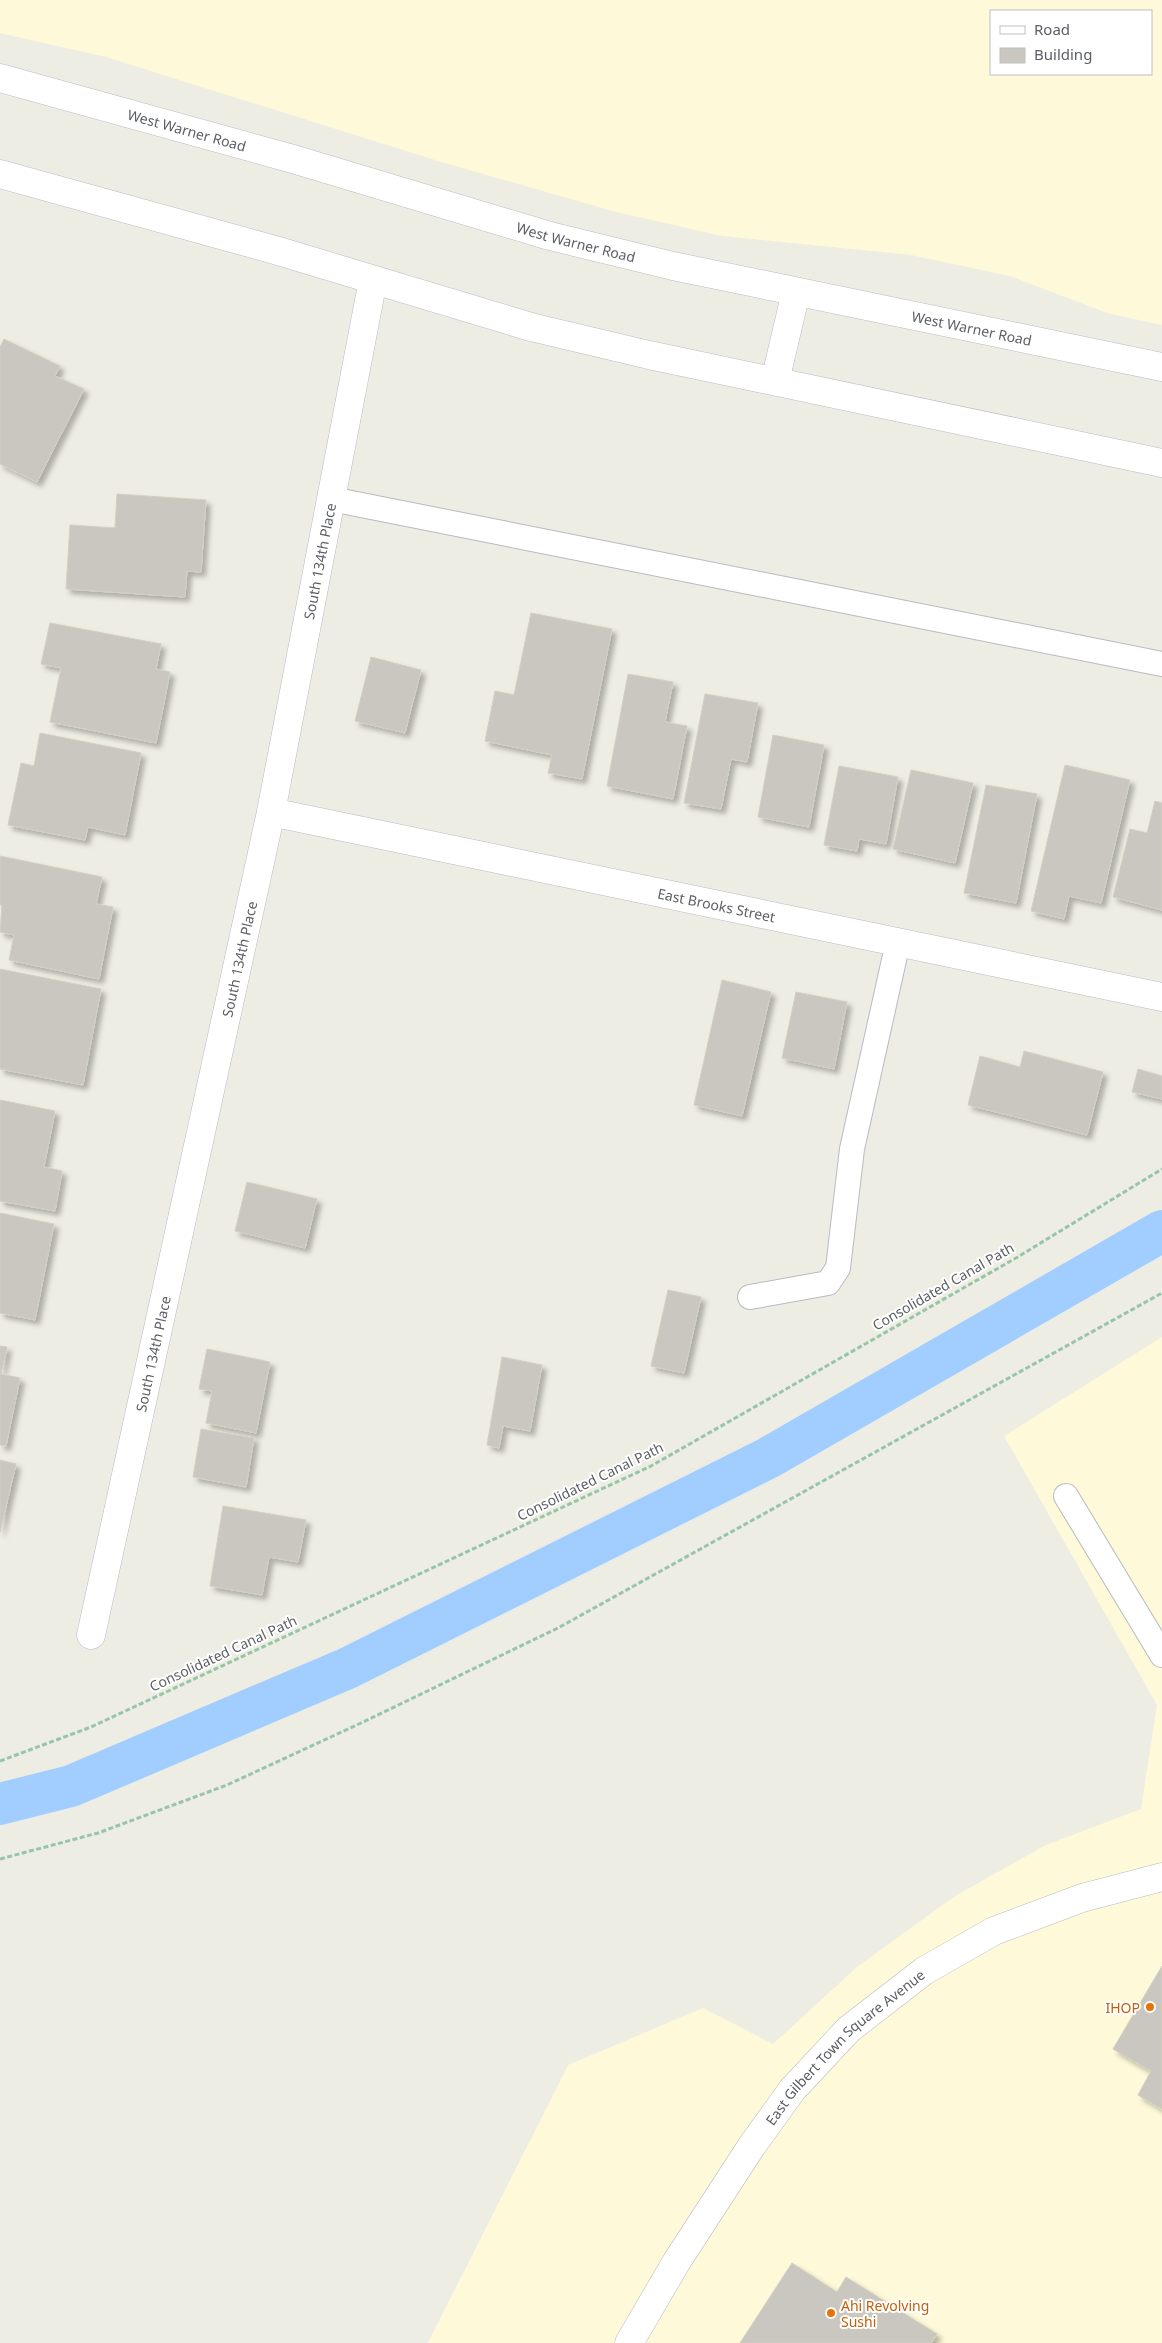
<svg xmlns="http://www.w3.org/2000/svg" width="1162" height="2343" font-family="'Noto Sans',sans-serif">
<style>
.commercial{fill:#fef9d8;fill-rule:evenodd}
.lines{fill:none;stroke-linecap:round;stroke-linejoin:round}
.canal{stroke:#a2ceff;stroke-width:42}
.building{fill:#c9c7c0;stroke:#d3cfc1;filter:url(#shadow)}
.lane-casing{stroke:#b8bac0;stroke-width:26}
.street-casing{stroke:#b8bac0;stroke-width:29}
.secondary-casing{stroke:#b9bbc2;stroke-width:29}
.path{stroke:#97c5a8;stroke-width:3;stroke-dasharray:5 2.5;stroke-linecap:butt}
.lane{stroke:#fff;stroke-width:24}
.street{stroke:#fff;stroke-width:28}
.secondary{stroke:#fff;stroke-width:28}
.food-dot{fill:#e8710a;stroke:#fff;stroke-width:2}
.labels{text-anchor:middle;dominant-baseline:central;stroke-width:4;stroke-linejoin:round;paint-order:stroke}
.street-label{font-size:14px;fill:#5b5e64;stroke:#fff}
.food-label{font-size:14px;fill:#c56008;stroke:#fff;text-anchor:end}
</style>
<defs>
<filter id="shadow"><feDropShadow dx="4.5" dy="4.5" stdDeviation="2.5" flood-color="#0004"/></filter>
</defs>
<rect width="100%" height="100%" fill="#eeede3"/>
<g class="commercial">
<path d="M0 0H1162V325L1107 313 1010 276 911 255 722 236 616 212 438 161 106 57 0 33ZM1151 11V74H991V11Z"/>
<path d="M1162 1337V2343H428L568 2065 703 2008 773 2044 857 1967 955 1896 1046 1845 1141 1809 1157 1705 1004 1436Z"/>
</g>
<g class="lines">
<path class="canal" d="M0 1804 71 1786 348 1668 768 1458 1162 1231"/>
</g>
<g class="building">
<path d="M4 339 60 366 55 376 84 389 37 482 0 464V347Z"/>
<path d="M117 494 206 500 201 572 187 571 185 597 66 589 70 525 115 528Z"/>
<path d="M531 613 612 629 582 779 548 773 552 755 485 741 495 691 514 695Z"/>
<path d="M50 623 161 644 156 669 170 672 156 743 50 722 61 668 41 664Z"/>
<path d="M371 657 421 670 405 733 355 721Z"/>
<path d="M628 674 673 682 665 722 687 726 673 799 607 786Z"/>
<path d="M705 694 758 703 747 762 731 759 721 809 684 803Z"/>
<path d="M40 733 141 753 125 835 88 827 85 840 8 825 21 763 34 766Z"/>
<path d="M773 735 824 745 809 827 758 817Z"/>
<path d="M1065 765 1130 780 1101 903 1069 896 1064 919 1031 911Z"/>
<path d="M839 766 898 777 886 844 859 839 857 851 824 845Z"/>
<path d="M911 770 973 783 955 863 893 849Z"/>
<path d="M986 785 1037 794 1016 903 964 893Z"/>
<path d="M1155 801 1162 803V910L1113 897 1130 829 1147 833Z"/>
<path d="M0 856 102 877 96 904 113 907 99 979 9 960 14 935 0 932 2 905H0Z"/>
<path d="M0 969 101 989 83 1085 0 1069Z"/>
<path d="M722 980 771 992 742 1116 694 1105Z"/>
<path d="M796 992 847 1002 834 1069 782 1058Z"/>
<path d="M1024 1051 1103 1072 1087 1135 968 1105 980 1056 1020 1067Z"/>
<path d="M1138 1069 1162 1076V1099L1132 1092Z"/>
<path d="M0 1100 55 1111 44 1167 62 1171 55 1211 0 1201Z"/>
<path d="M247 1182 317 1199 305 1248 235 1231Z"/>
<path d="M0 1213 54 1224 35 1320 0 1313Z"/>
<path d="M668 1290 701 1297 684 1373 651 1366Z"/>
<path d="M0 1346 7 1347 1 1374 20 1378 6 1446 0 1445Z"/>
<path d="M207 1349 270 1362 256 1433 206 1423 212 1391 199 1389Z"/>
<path d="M502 1357 542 1365 530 1431 503 1426 499 1448 487 1445Z"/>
<path d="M201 1429 254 1438 246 1487 193 1477Z"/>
<path d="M0 1460 16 1464 0 1532Z"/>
<path d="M223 1506 306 1520 298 1562 269 1557 262 1595 210 1586Z"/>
<path d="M1162 1966V2109L1138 2095 1151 2071 1113 2049Z"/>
<path d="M792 2263 837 2292 846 2277 937 2334 931 2343H740Z"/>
</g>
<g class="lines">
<defs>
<g id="lane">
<path d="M331 499 1162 664"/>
<path d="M750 1297 828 1283 838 1268 852 1149 898 942"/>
<path d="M1066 1496 1162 1655"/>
</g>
<g id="street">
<path id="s1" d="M271 812 1162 997"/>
<path id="s2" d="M91 1635 271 812 373 280"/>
<path id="s3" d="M629 2343 677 2261 751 2147 792 2090 849 2029 924 1971 994 1931 1082 1898 1162 1877"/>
</g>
<g id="secondary">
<path id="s4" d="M0 78 293 159 550 236 673 266 1162 367"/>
<path d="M0 174 275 250 531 327 649 355 1162 463"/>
<path d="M775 381 796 292"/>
</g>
</defs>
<use href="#lane" class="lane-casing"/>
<use href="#street" class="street-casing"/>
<use href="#secondary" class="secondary-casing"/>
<g class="path">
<path d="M0 1761 91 1727 651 1466 1016 1258 1162 1169"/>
<path d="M0 1859 98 1833 227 1785 361 1723 558 1628 1162 1293"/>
</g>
<use href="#lane" class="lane"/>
<use href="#street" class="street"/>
<use href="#secondary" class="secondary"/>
</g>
<g class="food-dot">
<circle cx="1150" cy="2007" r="5"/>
<circle cx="831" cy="2313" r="5"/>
</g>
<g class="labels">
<g class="street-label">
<text stroke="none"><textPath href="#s4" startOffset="194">West Warner Road</textPath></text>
<text stroke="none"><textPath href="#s4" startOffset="599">West Warner Road</textPath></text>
<text stroke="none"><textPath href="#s4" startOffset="1004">West Warner Road</textPath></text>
<text stroke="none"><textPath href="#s2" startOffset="1098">South 134th Place</textPath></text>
<text stroke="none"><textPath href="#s1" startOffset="455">East Brooks Street</textPath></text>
<text stroke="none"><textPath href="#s2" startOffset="692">South 134th Place</textPath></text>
<text transform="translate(943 1286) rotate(-30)">Consolidated Canal Path</text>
<text stroke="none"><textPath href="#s2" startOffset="288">South 134th Place</textPath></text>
<text transform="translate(590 1481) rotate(-26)">Consolidated Canal Path</text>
<text transform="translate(223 1653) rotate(-25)">Consolidated Canal Path</text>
<text stroke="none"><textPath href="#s3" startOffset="369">East Gilbert Town Square Avenue</textPath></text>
</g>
<g class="food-label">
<text x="1140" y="2007">IHOP</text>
<text x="841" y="2305" text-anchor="start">Ahi Revolving<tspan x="841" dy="16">Sushi</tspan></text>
</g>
</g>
<rect x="990" y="10" width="162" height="65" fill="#ffffff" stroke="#bdbfc1"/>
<rect x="1000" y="26" width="25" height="8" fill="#ffffff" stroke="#bdbfc1"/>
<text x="1034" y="35" font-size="15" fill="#5b5e64">Road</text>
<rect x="1000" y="48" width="25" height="15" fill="#c9c7c0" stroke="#bdbfc1"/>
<text x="1034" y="60" font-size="15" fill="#5b5e64">Building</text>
</svg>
